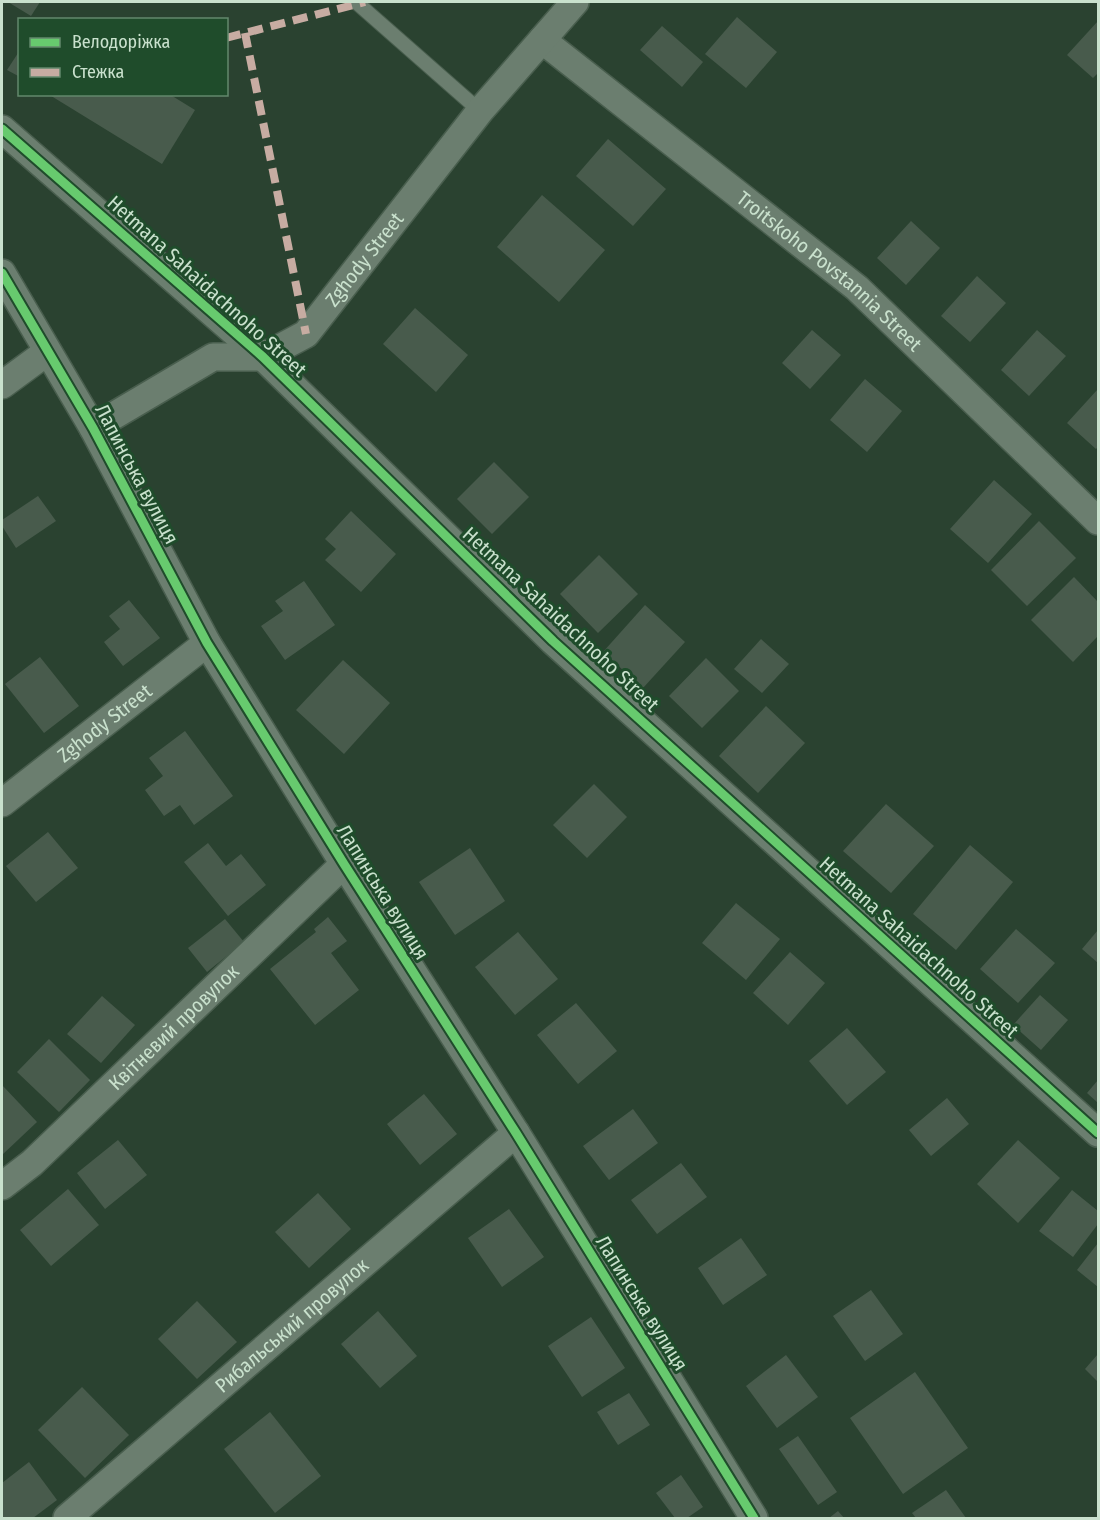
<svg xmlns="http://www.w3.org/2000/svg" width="1100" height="1520" font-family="'Fira Sans Condensed',sans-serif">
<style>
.building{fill:#485b4c}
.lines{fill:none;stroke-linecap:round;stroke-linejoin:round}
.lane-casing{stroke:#495e4e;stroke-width:16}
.street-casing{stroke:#495e4e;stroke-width:30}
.lane{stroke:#6b7e6f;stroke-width:14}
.street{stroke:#6b7e6f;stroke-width:27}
.quiet{stroke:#c7aca2;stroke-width:8;stroke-dasharray:15 8;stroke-linecap:butt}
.cycleway-casing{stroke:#1f4c2b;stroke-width:13}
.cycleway{stroke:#67ca6e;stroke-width:9}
.labels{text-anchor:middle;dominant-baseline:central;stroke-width:6;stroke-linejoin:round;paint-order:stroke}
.street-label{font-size:20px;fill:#c9e1cd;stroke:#1f4c2b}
</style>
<rect width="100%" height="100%" fill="#2a4230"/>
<g class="building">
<path d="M8 2H40L31 16Z"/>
<path d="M737 17 777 52 746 88 705 54Z"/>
<path d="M1098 21V73L1093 78 1067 55Z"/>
<path d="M662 26 703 62 682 87 640 50Z"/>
<path d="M20 50V77L7 70Z"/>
<path d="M48 94H169L195 110 162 164Z"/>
<path d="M608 139 666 189 633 226 576 176Z"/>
<path d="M542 195 605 250 559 302 497 247Z"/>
<path d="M911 221 940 248 906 285 877 258Z"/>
<path d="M977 276 1006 303 970 342 941 316Z"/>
<path d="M415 308 468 355 436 392 383 344Z"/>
<path d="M812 330 841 355 810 389 782 363Z"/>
<path d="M1037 330 1066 356 1029 396 1001 370Z"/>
<path d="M865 379 902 411 867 452 830 420Z"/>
<path d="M1098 389V447L1096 449 1067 423Z"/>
<path d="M494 462 529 497 492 534 457 499Z"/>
<path d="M994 480 1032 514 988 563 950 529Z"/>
<path d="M38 496 56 521 16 548 2 526V520Z"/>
<path d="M351 511 396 554 361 592 325 560 336 549 325 539Z"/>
<path d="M1039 521 1076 558 1027 606 991 570Z"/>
<path d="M599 555 638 594 598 633 560 594Z"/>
<path d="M1074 577 1098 602V636L1073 662 1031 620Z"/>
<path d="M304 581 335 625 285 660 261 626 283 611 275 601Z"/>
<path d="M129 600 160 638 123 666 104 642 120 629 109 616Z"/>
<path d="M645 605 685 642 643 688 603 652Z"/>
<path d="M761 639 789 664 762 693 734 669Z"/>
<path d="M40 657 79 706 44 733 5 684Z"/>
<path d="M706 658 739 691 702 728 669 696Z"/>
<path d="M343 660 390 703 344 754 296 710Z"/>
<path d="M766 706 805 743 758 793 719 756Z"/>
<path d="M185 731 233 796 194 825 180 805 164 816 145 790 163 776 149 758Z"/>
<path d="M594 784 627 817 587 858 553 825Z"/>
<path d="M886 804 934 846 891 893 843 851Z"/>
<path d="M48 832 78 868 36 902 6 866Z"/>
<path d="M208 843 226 866 241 854 266 885 228 916 184 862Z"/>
<path d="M970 845 1013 882 956 950 913 914Z"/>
<path d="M470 848 505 901 455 935 419 882Z"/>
<path d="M736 903 780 939 746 980 702 943Z"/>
<path d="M328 917 347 941 331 953 359 990 315 1025 270 969 316 932 314 929Z"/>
<path d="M225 919 244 942 207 972 188 948Z"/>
<path d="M1016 929 1055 963 1018 1003 980 969Z"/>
<path d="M1098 930V963L1082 949Z"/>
<path d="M518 932 558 979 515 1015 475 967Z"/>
<path d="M790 952 825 983 788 1025 753 993Z"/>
<path d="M1040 995 1068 1020 1041 1050 1013 1025Z"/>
<path d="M102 996 135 1025 101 1063 67 1034Z"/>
<path d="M576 1003 617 1051 578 1084 537 1035Z"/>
<path d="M847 1028 886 1072 847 1105 809 1061Z"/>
<path d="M49 1039 90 1080 59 1112 17 1072Z"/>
<path d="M1098 1080V1103L1087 1093Z"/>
<path d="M2 1085 37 1122 2 1155Z"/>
<path d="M424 1094 457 1134 420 1165 387 1124Z"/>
<path d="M947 1098 969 1124 931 1156 909 1130Z"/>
<path d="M633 1109 658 1143 609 1180 583 1146Z"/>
<path d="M118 1140 147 1175 105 1209 77 1173Z"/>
<path d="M1018 1140 1060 1178 1018 1223 977 1184Z"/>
<path d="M681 1163 707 1197 657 1234 631 1200Z"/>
<path d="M68 1189 99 1225 51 1266 20 1230Z"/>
<path d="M1072 1190 1098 1211V1224L1073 1257 1039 1231Z"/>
<path d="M318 1193 351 1229 309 1268 275 1232Z"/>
<path d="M509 1209 544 1257 502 1287 468 1238Z"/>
<path d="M741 1238 767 1275 723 1305 698 1268Z"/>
<path d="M1098 1243V1287L1077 1270Z"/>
<path d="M871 1290 903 1334 865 1361 833 1316Z"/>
<path d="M197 1301 237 1342 197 1379 158 1339Z"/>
<path d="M378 1311 417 1356 380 1388 341 1344Z"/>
<path d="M591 1317 625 1368 582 1397 548 1346Z"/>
<path d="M1098 1354V1382L1085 1369Z"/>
<path d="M786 1355 818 1397 777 1428 746 1386Z"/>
<path d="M915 1372 968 1448 903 1494 850 1418Z"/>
<path d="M82 1387 129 1435 85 1478 38 1430Z"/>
<path d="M629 1393 650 1425 618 1445 597 1412Z"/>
<path d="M270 1412 321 1476 275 1513 224 1449Z"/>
<path d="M798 1436 837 1492 818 1505 779 1449Z"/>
<path d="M29 1462 57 1500 33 1518H2V1483Z"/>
<path d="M681 1475 703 1507 687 1518H675L656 1493Z"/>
<path d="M946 1490 966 1518H916L912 1513Z"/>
<path d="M838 1511 844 1518H829Z"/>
</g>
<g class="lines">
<defs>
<path id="lane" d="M356 2 480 111"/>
<g id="street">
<path id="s1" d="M542 40 857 288 1098 521"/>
<path d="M2 129 263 357 553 641 1098 1133"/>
<path d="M2 273 93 428 207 643 344 864 516 1133 754 1518"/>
<path d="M2 385 47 352"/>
<path id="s2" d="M93 428 213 357H263L306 334 480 111 575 2"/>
<path id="s3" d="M2 803 207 643"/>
<path id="s4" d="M2 1186 32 1163 344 864"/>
<path id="s5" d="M67 1518 516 1133"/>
</g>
</defs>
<use href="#lane" class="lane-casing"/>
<use href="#street" class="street-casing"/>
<use href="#lane" class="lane"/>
<use href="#street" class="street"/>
<g class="quiet">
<path d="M245 33 306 334"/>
<path d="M226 38 365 2"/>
</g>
<defs>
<g id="cycleway">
<path d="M2 129 263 357 553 641 1098 1133"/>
<path d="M2 273 93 428 207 643 344 864 516 1133 754 1518"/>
</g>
</defs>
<use href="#cycleway" class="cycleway-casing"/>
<use href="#cycleway" class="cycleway"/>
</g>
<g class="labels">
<g class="street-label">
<text stroke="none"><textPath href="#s2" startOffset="333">Zghody Street</textPath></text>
<text stroke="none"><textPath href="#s1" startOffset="369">Troitskoho Povstannia Street</textPath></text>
<text transform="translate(207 286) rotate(42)">Hetmana Sahaidachnoho Street</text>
<text transform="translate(137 474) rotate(62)">Лапинська вулиця</text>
<text transform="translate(561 619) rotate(43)">Hetmana Sahaidachnoho Street</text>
<text stroke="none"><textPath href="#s3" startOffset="130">Zghody Street</textPath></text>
<text transform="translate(383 892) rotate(58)">Лапинська вулиця</text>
<text transform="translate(919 947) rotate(42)">Hetmana Sahaidachnoho Street</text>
<text stroke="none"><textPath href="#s4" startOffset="234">Квітневий провулок</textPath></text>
<text transform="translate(642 1303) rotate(58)">Лапинська вулиця</text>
<text stroke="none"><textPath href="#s5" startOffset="296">Рибальський провулок</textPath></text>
</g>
</g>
<rect width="1100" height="1520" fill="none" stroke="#c9e1cd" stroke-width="6"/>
<rect x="18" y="18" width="210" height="78" fill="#1f4c2b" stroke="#63886c" stroke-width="1.5"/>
<rect x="30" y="38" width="30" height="9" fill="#67ca6e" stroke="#63886c" stroke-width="1.5"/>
<text x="72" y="48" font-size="18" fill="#c9e1cd">Велодоріжка</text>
<rect x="30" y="68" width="30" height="9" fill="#c7aca2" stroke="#63886c" stroke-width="1.5"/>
<text x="72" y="78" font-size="18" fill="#c9e1cd">Стежка</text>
</svg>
